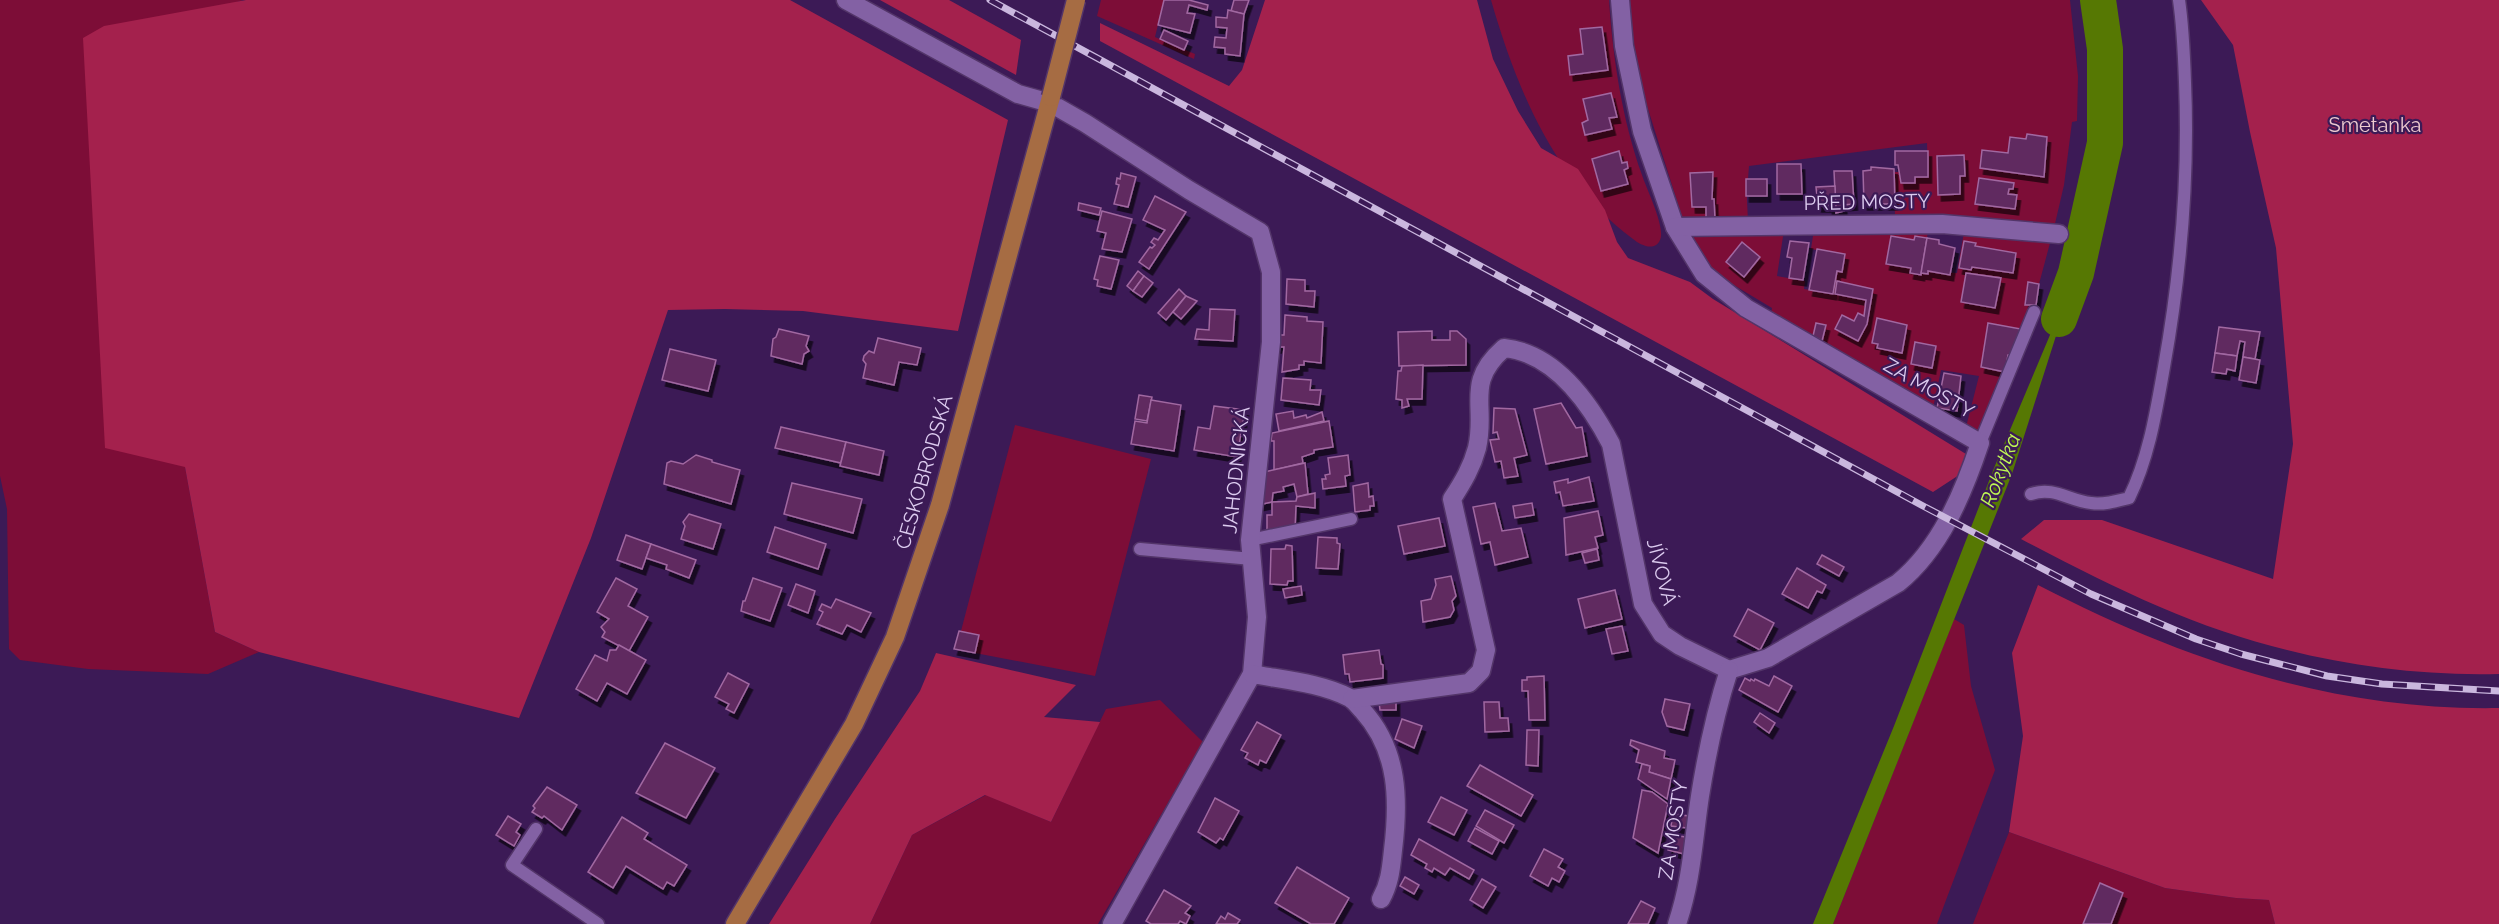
<svg xmlns="http://www.w3.org/2000/svg" width="2499" height="924" font-family="Raleway,sans-serif">
<style>
.green{fill:#7d0d37;fill-rule:evenodd}
.forest{fill:#a4214d}
.water{fill:#567803}
.lines{fill:none;stroke-linecap:round;stroke-linejoin:round}
.river{stroke:#567803;stroke-width:36}
.building{fill:#602b61;stroke:#a168a1;stroke-width:1.5;filter:url(#shadow)}
.service-casing{stroke:#533569;stroke-width:15}
.minor-casing{stroke:#533569;stroke-width:21}
.primary-casing{stroke:#533569;stroke-width:21}
.service{stroke:#8361a4;stroke-width:12}
.minor{stroke:#8361a4;stroke-width:18}
.primary{stroke:#a66c43;stroke-width:18}
.rail-casing{stroke:#cab7de;stroke-width:7}
.rail{stroke:#3c1a56;stroke-width:4.5;stroke-dasharray:14;stroke-linecap:butt}
.primary-bridge-casing{stroke:#533569;stroke-width:21;stroke-linecap:butt}
.primary-bridge{stroke:#a66c43;stroke-width:18}
.labels{text-anchor:middle;dominant-baseline:central;stroke-width:4.5;stroke-linejoin:round;paint-order:stroke}
.park-label{font-size:20px;fill:#edcbd0;stroke:#3c1a56}
.street-label{font-size:20px;fill:#dccbef;stroke:#3c1a56}
.water-label{font-size:21px;font-style:italic;fill:#bff854;stroke:#3c1a56}
</style>
<defs>
<filter id="shadow"><feDropShadow dx="3.5" dy="6" stdDeviation="0" flood-color="#0009"/></filter>
</defs>
<rect width="100%" height="100%" fill="#3c1a56"/>
<g class="green">
<path d="M0 0H243L237 2 185 467 215 632 259 652 208 674 88 669 20 660 9 649 7 509 0 476Z"/>
<path d="M1101 0H1164L1155 37 1195 54 1194 59 1097 16Z"/>
<path d="M1491 0H1609C1613 59 1622 119 1642 175 1646 188 1666 228 1660 240 1655 252 1640 245 1633 239 1555 182 1517 90 1491 0ZM1602 27 1608 70 1570 75 1583 54 1580 29ZM1611 93 1617 116 1609 118 1612 129 1585 135 1582 123 1588 120 1583 99ZM1619 151 1622 163 1627 162 1628 168 1624 170 1628 184 1601 191 1592 159Z"/>
<path d="M1629 0H2070L2078 76 2077 121 2072 122 2064 185 2054 228 1895 219 1894 172H1899L1901 183H1915V177H1928L1927 143 1749 166 1748 179H1746L1748 221 1683 220 1637 74ZM2027 134 2047 137 2044 176 1980 168 1982 150 2008 153 2010 137 2026 139ZM1964 155 1965 176H1960V194L1938 195V156ZM1979 178 2013 183V189H2009L2008 194 2017 196 2015 209 1975 204Z"/>
<path d="M1814 229H1928L1927 238 1915 236 1914 240 1891 237 1886 263 1911 268 1910 273 1920 275 1921 273 1928 274V271L1957 273 1964 232 2050 243 2039 284 1982 436 1966 427 1979 376 1941 370 1933 408 1771 315 1772 308 1717 275 1706 263 1688 232 1784 230 1777 276 1805 281 1804 289 1833 294 1837 271 1842 272 1845 255 1811 249ZM1964 241 1975 243V246L2016 253 2012 273 1972 267 1971 270 1960 268ZM1981 275 2001 278 1995 308 1961 302ZM1837 282 1873 289 1867 324 1858 341 1836 328 1854 321 1858 313 1864 316 1866 300 1835 294ZM1877 319 1907 325 1902 352 1877 348 1878 344 1872 343ZM1988 323 2020 329 2011 355H2008L2005 371 1981 367Z"/>
<path d="M1015 425 1151 459 1095 676 975 653 979 636 961 631Z"/>
<path d="M1954 619 1964 625 1971 686 1995 770 1937 924H1833Z"/>
<path d="M1160 700 1203 742 1098 924H870L912 835 986 795 1051 822 1106 709Z"/>
<path d="M2009 832 2165 888 2236 898 2269 900 2275 924H1973Z"/>
</g>
<g class="forest">
<path d="M246 0H790L1008 120 958 331 803 311 725 309 668 310 591 538 519 718 259 652 215 632 185 467 105 448 83 38 104 26Z"/>
<path d="M880 0H949L1021 40 1016 75Z"/>
<path d="M1265 0H1477L1493 59 1518 111 1541 148 1578 169 1605 210 1617 242 1628 258 1690 282 1713 299 1979 462 1933 492 1100 41V23L1229 86 1242 70Z"/>
<path d="M2201 0H2499V674C2384 677 2266 653 2160 607 2113 587 2067 563 2021 539L2044 520H2102L2273 579 2293 444 2276 248 2250 132 2233 45Z"/>
<path d="M2038 585C2183 660 2334 711 2499 708V924H2275L2269 900 2236 898 2165 888 2009 832 2023 736 2012 653Z"/>
<path d="M936 653 1076 685 1044 717 1100 722 1051 822 985 795 912 835 870 924H769L835 819 920 691Z"/>
</g>
<path class="water" d="M2076 273 2012 474 1833 924H1813L1894 726 1994 468Z"/>
<g class="lines">
<path class="river" d="M2059 319 2076 273 2105 143V49L2098 0"/>
</g>
<g class="building">
<path d="M1164 0H1189L1208 5 1207 10 1189 5 1187 13 1195 14 1190 33 1158 25Z"/>
<path d="M1234 0H1249L1244 14 1231 11Z"/>
<path d="M1228 10 1244 14 1240 56 1225 54V48L1214 47 1215 37 1226 38 1227 28 1216 27V17L1227 18Z"/>
<path d="M1602 27 1608 70 1570 75 1568 56 1583 54 1580 29Z"/>
<path d="M1164 30 1188 41 1184 50 1160 39Z"/>
<path d="M1611 93 1617 117 1609 118 1612 129 1585 135 1582 123 1588 120 1583 99Z"/>
<path d="M2027 134 2047 137 2044 177 1980 168 1982 150 2008 153 2010 137 2026 139Z"/>
<path d="M1619 151 1622 163 1627 162 1628 168 1624 170 1628 184 1601 191 1592 159Z"/>
<path d="M1895 151H1928V177H1915V183H1901L1898 165H1895Z"/>
<path d="M1964 155 1965 176H1960V194L1938 195 1937 156Z"/>
<path d="M1777 164H1801L1802 194H1777Z"/>
<path d="M1871 167 1894 169 1895 204H1864L1863 171 1871 170Z"/>
<path d="M1834 171H1852L1854 204 1843 205 1844 211 1836 213Z"/>
<path d="M1713 172 1712 199H1714L1715 219H1706V207H1692L1690 173Z"/>
<path d="M1121 173 1136 177 1128 207 1114 204 1119 185 1116 184 1117 178 1120 179Z"/>
<path d="M1979 178 2014 183 2013 189H2009L2008 194 2017 195 2015 209 1975 204Z"/>
<rect x="1746" y="179" width="21" height="17"/>
<path d="M1835 186 1836 210H1829V206H1818L1816 187Z"/>
<path d="M1155 196 1186 212 1149 269 1139 262 1150 247 1152 248 1155 245 1151 242 1154 238 1158 240 1165 230 1143 220Z"/>
<path d="M1079 203 1101 208 1099 215 1078 210Z"/>
<path d="M1102 211 1132 219 1122 252 1102 249 1106 233 1097 231Z"/>
<path d="M1891 236 1914 240 1915 236 1927 238 1921 275 1910 273 1911 268 1886 264Z"/>
<path d="M1927 238 1939 240V244L1955 248 1950 275 1928 271V274L1921 273Z"/>
<path d="M1790 241 1809 243 1803 280 1789 278 1792 258 1787 257Z"/>
<path d="M1964 241 1976 243 1975 246 2016 253 2013 273 1972 267 1971 270 1959 268Z"/>
<path d="M1742 242 1760 257 1744 277 1726 262Z"/>
<path d="M1817 249 1845 254 1842 272 1837 271 1833 294 1809 290Z"/>
<path d="M1100 256 1119 260 1111 289 1097 286 1098 280 1094 279Z"/>
<path d="M1138 271 1144 276 1133 291 1127 286Z"/>
<path d="M1966 273 2001 278 1995 308 1961 302Z"/>
<path d="M1144 276 1153 283 1142 297 1133 291Z"/>
<path d="M1287 279 1305 280V291H1315L1314 307 1286 304Z"/>
<path d="M1837 281 1873 289 1867 324 1858 341 1835 329 1842 315 1854 321 1858 313 1864 316 1866 300 1835 294Z"/>
<path d="M2028 282 2039 284 2036 305H2025Z"/>
<path d="M1179 289 1186 296 1166 320 1158 313Z"/>
<path d="M1186 296 1197 301 1181 319 1173 312Z"/>
<path d="M1210 309 1235 310 1233 341 1195 339 1197 329 1209 330Z"/>
<path d="M1285 315 1307 317V321L1323 322 1321 363 1304 361V365H1299V369L1282 372 1284 347H1277L1278 335H1284Z"/>
<path d="M1877 318 1907 325 1902 353 1877 348 1878 344 1872 343Z"/>
<path d="M1816 323 1826 325 1822 341 1813 336Z"/>
<path d="M1988 323 2021 329 2011 355H2008L2005 372 1981 367Z"/>
<path d="M2219 327 2260 332 2255 359 2243 357 2245 342 2240 341 2237 356 2215 353Z"/>
<path d="M779 329 809 336 806 346 809 351 804 354 802 364 771 356 773 339 776 337Z"/>
<path d="M1432 331V340H1450V331H1457L1466 339V365L1399 366 1398 332Z"/>
<path d="M878 338 921 348 917 365 899 362 894 385 863 378 866 364 863 360 864 356 869 351 874 353Z"/>
<path d="M1915 342 1936 346 1932 368 1911 364Z"/>
<path d="M670 349 716 360 708 391 662 380Z"/>
<path d="M2215 353 2237 356 2235 371 2227 369 2226 374 2212 372Z"/>
<path d="M2243 357 2260 360 2256 383 2239 380Z"/>
<path d="M1423 365 1422 399H1407L1409 406 1402 408V400L1396 399 1398 371H1401L1402 366Z"/>
<path d="M1944 373 1961 376 1957 411 1937 408Z"/>
<path d="M1283 378 1311 380 1310 390H1321L1319 405 1281 400Z"/>
<path d="M1139 395 1152 397 1147 421 1135 419Z"/>
<path d="M1151 400 1181 405 1174 451 1131 444 1135 421 1147 423Z"/>
<path d="M1561 403 1576 428 1582 427 1587 456 1546 464 1534 409Z"/>
<path d="M1214 406 1245 410 1237 457 1194 450 1198 427 1210 429Z"/>
<path d="M1494 408 1515 409 1527 455 1514 458 1518 476 1504 478 1501 461 1495 462 1490 440 1499 439 1497 432 1493 433Z"/>
<path d="M1293 411 1294 418 1306 415 1307 418 1322 412 1324 421 1279 431 1276 414Z"/>
<path d="M1329 421 1333 447 1314 450V453L1302 457 1303 463 1274 470V441H1271L1272 433Z"/>
<path d="M781 427 846 442 841 463 775 448Z"/>
<path d="M846 442 884 451 879 475 840 466Z"/>
<path d="M696 455 712 460V462L740 470 731 504 664 484 667 463 671 461 683 464Z"/>
<path d="M1348 455 1350 475 1345 476 1346 486 1323 489 1322 479H1326L1325 475 1330 474 1328 458Z"/>
<path d="M1305 463 1308 494 1297 497 1294 484 1283 487 1284 491 1273 493 1272 502 1258 505 1259 473Z"/>
<path d="M1589 477 1594 501 1563 506 1560 492 1556 493 1554 482 1568 479V483Z"/>
<path d="M792 483 862 499 853 533 784 514Z"/>
<path d="M1368 483 1369 497 1373 496 1374 506H1370V510L1355 512 1353 486Z"/>
<path d="M1315 493V508L1296 506 1295 530 1267 534V515H1272V502L1296 501 1297 497Z"/>
<path d="M1495 503 1502 531 1521 528 1528 557 1495 565 1490 542 1481 544 1473 507Z"/>
<path d="M1532 503 1534 515 1515 518 1513 506Z"/>
<path d="M1598 511 1603 535 1595 537 1598 548 1566 555 1564 518Z"/>
<path d="M689 514 721 524 713 549 681 539 685 526 683 522Z"/>
<path d="M1439 518 1445 546 1404 554 1398 526Z"/>
<path d="M775 527 826 544 818 569 767 552Z"/>
<path d="M626 535 651 544 642 569 617 560Z"/>
<path d="M1318 537 1337 538V543L1340 544 1338 569 1316 568Z"/>
<path d="M651 544 696 560 689 578 666 569 667 565 646 558Z"/>
<path d="M1286 545 1292 546 1293 581H1288L1287 585 1270 584 1271 549H1285Z"/>
<path d="M1597 549 1599 560 1585 563 1582 553Z"/>
<path d="M1822 555 1844 567 1839 576 1817 564Z"/>
<path d="M1797 568 1826 585 1822 593 1817 591 1808 608 1782 594Z"/>
<path d="M1451 576 1456 596 1452 601 1454 610 1450 617 1423 622 1421 601 1431 599 1436 585 1435 579Z"/>
<path d="M616 578 637 589 628 606 648 617 629 651 602 637 605 632 601 627 609 619 597 612Z"/>
<path d="M753 578 782 588 770 621 741 611 743 601H745Z"/>
<path d="M796 584 815 591 808 613 788 605Z"/>
<path d="M1301 586 1302 595 1285 598 1283 589Z"/>
<path d="M1615 590 1622 619 1585 628 1578 599Z"/>
<path d="M836 599 871 613 861 632 847 625 842 634 817 624 823 612 819 610 822 604 831 608Z"/>
<path d="M1748 609 1774 623 1760 650 1734 636Z"/>
<path d="M1622 626 1628 651 1612 654 1606 629Z"/>
<path d="M959 631 979 635 975 653 954 649Z"/>
<path d="M619 645 646 660 627 694 607 683 597 701 576 689 595 655 607 661 610 650H616Z"/>
<path d="M1379 650 1381 664 1383 665V678L1350 682 1349 674H1345L1343 655Z"/>
<path d="M728 673 749 684 734 713 726 709 729 704 715 697Z"/>
<path d="M1544 676 1545 720H1529L1528 691H1522V680H1527V677Z"/>
<path d="M1774 676 1792 686 1778 712 1739 690 1745 678 1750 681 1751 679 1754 681 1755 679 1769 686Z"/>
<path d="M1396 699V710H1380L1379 702Z"/>
<path d="M1665 699 1690 704 1684 730 1667 726 1662 712Z"/>
<path d="M1484 702H1499L1500 718H1508L1509 731 1485 732Z"/>
<path d="M1760 713 1775 723 1769 733 1754 722Z"/>
<path d="M1402 719 1422 726 1414 748 1395 739Z"/>
<path d="M1257 722 1281 735 1266 763 1260 760 1258 765 1245 758 1248 753 1241 750Z"/>
<path d="M1527 730H1539L1538 766 1526 765Z"/>
<path d="M1631 740 1665 751 1664 758 1675 760 1671 779 1649 772 1650 766 1636 762 1639 750 1630 745Z"/>
<path d="M665 743 715 768 686 818 636 793Z"/>
<path d="M1642 764 1650 766 1649 772 1671 779 1667 799 1638 779Z"/>
<path d="M1480 765 1533 795 1521 816 1467 786Z"/>
<path d="M547 787 577 805 562 830 544 816 542 818 532 812 535 808 533 806Z"/>
<path d="M1642 790 1652 792 1668 804 1658 853 1633 838Z"/>
<path d="M1441 797 1467 810 1454 835 1428 822Z"/>
<path d="M1215 798 1239 811 1223 840 1220 838 1216 843 1198 832Z"/>
<path d="M1485 810 1514 825 1504 843 1476 826Z"/>
<path d="M1673 814 1689 816 1687 828 1671 826Z"/>
<path d="M508 816 521 824 516 832 520 835 514 846 496 835Z"/>
<path d="M622 817 648 833 644 839 687 865 674 886 667 882 663 889 626 866 613 888 588 872Z"/>
<path d="M1475 828 1499 841 1492 854 1468 841Z"/>
<path d="M1671 835 1686 837 1684 854 1668 850Z"/>
<path d="M1419 839 1474 870 1469 879 1450 868 1445 875 1434 868 1432 872 1425 868 1427 864 1411 855Z"/>
<path d="M1544 849 1563 859 1558 867 1565 871 1559 882 1552 878 1548 886 1530 876Z"/>
<path d="M1297 867 1349 898 1334 924H1311L1275 903Z"/>
<path d="M1405 877 1419 885 1414 894 1400 886Z"/>
<path d="M1482 879 1496 887 1483 908 1470 900Z"/>
<path d="M2100 883 2123 893 2111 924H2083Z"/>
<path d="M1164 890 1191 906 1185 913 1190 916 1186 924 1180 921 1178 924H1151L1146 921Z"/>
<path d="M1641 901 1655 908 1648 924H1628Z"/>
<path d="M1228 913 1240 920 1237 924H1216L1221 916 1225 919Z"/>
</g>
<g class="lines">
<defs>
<g id="service">
<path d="M1980 443 2034 312"/>
<path d="M2031 494C2054 486 2069 501 2091 503 2104 505 2117 501 2129 498 2149 457 2156 412 2164 367 2181 272 2189 178 2185 82 2184 54 2183 27 2179 0"/>
<path d="M1250 540 1351 519"/>
<path d="M1140 549 1252 559"/>
<path d="M536 829 512 865 598 924"/>
</g>
<g id="minor">
<path d="M846 0 1018 94 1050 103 1085 123 1189 190 1260 232 1271 272V342L1250 540 1257 617 1252 674 1112 924"/>
<path d="M1620 0 1624 46 1642 131 1675 227 1704 274 1746 308 1980 443C1963 494 1940 549 1898 583L1768 658 1729 670"/>
<path d="M1675 227 1942 224 2059 234"/>
<path d="M1252 674C1284 680 1321 683 1350 698 1355 701 1359 707 1363 711 1399 751 1399 801 1393 850 1391 868 1390 883 1381 899"/>
<path d="M1352 699 1469 683 1481 671 1486 650 1452 499C1463 482 1472 467 1477 448 1487 405 1464 383 1504 348 1555 353 1589 402 1611 444L1643 604 1662 634 1680 646 1729 670"/>
<path d="M1677 924C1692 879 1693 842 1700 796 1707 752 1715 713 1729 670"/>
</g>
<path id="primary" d="M735 924 854 724 895 637 940 505 1051 97"/>
</defs>
<use href="#service" class="service-casing"/>
<use href="#minor" class="minor-casing"/>
<use href="#primary" class="primary-casing"/>
<use href="#service" class="service"/>
<use href="#minor" class="minor"/>
<use href="#primary" class="primary"/>
<defs>
<path id="rail" d="M990 0 1925 507 2091 594 2196 639 2241 654 2327 676 2382 684 2499 691"/>
</defs>
<use href="#rail" class="rail-casing"/>
<use href="#rail" class="rail"/>
<defs>
<path id="primary-bridge" d="M1051 97 1076 0"/>
</defs>
<use href="#primary-bridge" class="primary-bridge-casing"/>
<use href="#primary-bridge" class="primary-bridge"/>
</g>
<g class="labels">
<g class="park-label">
<text x="2375" y="125">Smetanka</text>
</g>
<g class="street-label">
<text transform="translate(1867 202) rotate(-1)">PŘED MOSTY</text>
<text transform="translate(1929 388) rotate(30)">ZA MOSTY</text>
<text transform="translate(1236 470) rotate(-84)">JAHODNICKÁ</text>
<text transform="translate(924 472) rotate(-74)">ČESKOBRODSKÁ</text>
<text transform="translate(1662 572) rotate(75)">JÍVOVÁ</text>
<text transform="translate(1673 830) rotate(-81)">ZA MOSTY</text>
</g>
<g class="water-label">
<text transform="translate(2000 470) rotate(-69)">Rokytka</text>
</g>
</g>
</svg>
